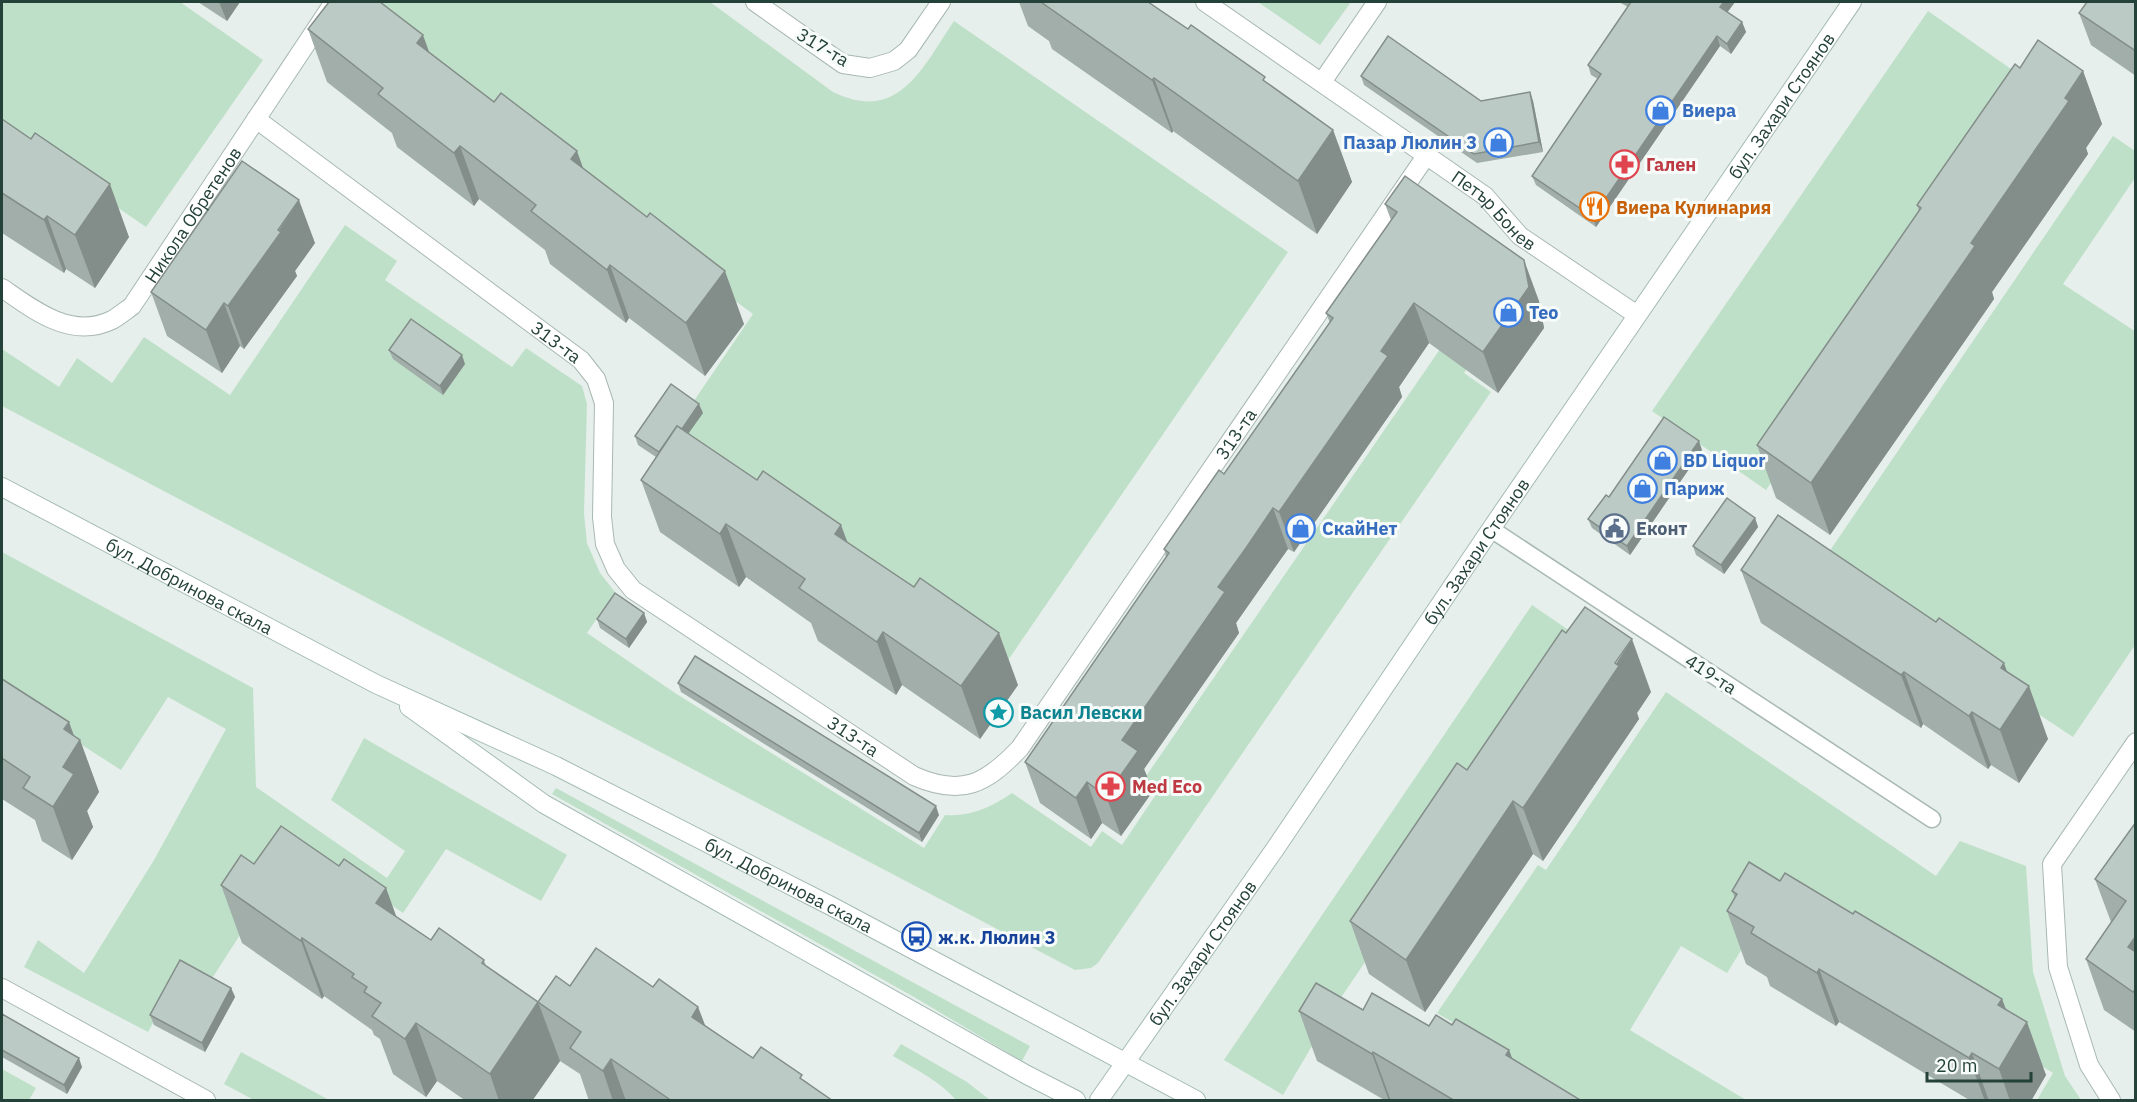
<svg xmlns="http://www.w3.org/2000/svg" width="2137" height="1102" font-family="'IBM Plex Sans',sans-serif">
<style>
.green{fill:#bfe0c8}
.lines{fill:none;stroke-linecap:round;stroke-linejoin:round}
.lane-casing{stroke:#a8b8b2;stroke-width:19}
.street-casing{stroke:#a8b8b2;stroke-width:20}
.secondary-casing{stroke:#a4bbb3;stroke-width:20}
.lane{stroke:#fff;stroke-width:16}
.street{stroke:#fff;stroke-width:18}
.secondary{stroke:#fff;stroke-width:18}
.wall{fill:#a1aea9}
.shaded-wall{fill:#838d89}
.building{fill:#bbcac4;stroke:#838d89;stroke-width:1.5}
.labels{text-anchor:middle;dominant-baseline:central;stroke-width:6;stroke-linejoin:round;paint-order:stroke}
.street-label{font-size:18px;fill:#24423a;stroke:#f7fbf9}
.shop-label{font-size:18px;font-weight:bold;fill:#366cbe;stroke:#f7fbf9;text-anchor:start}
.health-label{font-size:18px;font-weight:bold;fill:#be3a42;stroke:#f7fbf9;text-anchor:start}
.food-label{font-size:18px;font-weight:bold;fill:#c56008;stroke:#f7fbf9;text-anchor:start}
.service-label{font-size:18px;font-weight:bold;fill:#4e5e75;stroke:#f7fbf9;text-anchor:start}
.culture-label{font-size:18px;font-weight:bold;fill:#0d838f;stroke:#f7fbf9;text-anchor:start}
.transit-label{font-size:18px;font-weight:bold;fill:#164399;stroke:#f7fbf9;text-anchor:start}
</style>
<rect width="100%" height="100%" fill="#e6efeb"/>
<g class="green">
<path d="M2 2H180L263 60 146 227 2 128Z"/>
<path d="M363 2H710L833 92C899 124 922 68 954 21L1288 252 1002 669 668 439 753 314 603 203Z"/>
<path d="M1258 2H1351L1320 45Z"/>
<path d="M1928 11 2041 90 1766 490 1652 411Z"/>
<path d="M2113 136 2135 151V178L2063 284 2136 332 2135 645 2073 737 1818 568Z"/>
<path d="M345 225 397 261 385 280 512 367 526 348 582 386 587 404 584 513 587 543 600 573 615 592 587 633 675 693 924 848 945 815C971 817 991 807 1012 793L1091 847 1102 831 1122 845 1157 793 1142 782 1458 323 1486 342 1464 373 1491 392 1098 963 1091 968 1075 970 2 406V349L59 387 77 358 112 383 144 337 230 395Z"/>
<path d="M2 552 253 688 256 787 387 878 405 851 331 800 364 738 567 855 541 901 446 849 403 913 337 867 265 896 211 980 184 966 148 1032 24 967 38 940 84 973 154 860 226 729 168 697 121 770 2 694Z"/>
<path d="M1532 605 1583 640 1338 1002 1283 1095 1224 1060Z"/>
<path d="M1666 692 1936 876 1960 841 2026 866 2033 972 2065 1076 2081 1100H2037L2053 1073 1773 899 1727 973 1681 946 1630 1030 1746 1100H1582L1437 1013 1538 865 1546 870Z"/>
<path d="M556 788 1030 1046 1022 1061 914 997 552 794Z"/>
<path d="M901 1044 967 1082 990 1100H956C940 1081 915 1069 893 1056Z"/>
<path d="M241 1052 329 1100H254L224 1084Z"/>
<path d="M2 1069 36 1088 29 1100H2Z"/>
</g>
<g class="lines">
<defs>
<path id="lane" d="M1491 529 1932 819"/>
<g id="street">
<path d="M755 2 843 64 870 68 894 61 908 50 941 2"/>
<path id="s1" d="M1205 2 1485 196 1520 236 1637 315"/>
<path d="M1322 82 1377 2"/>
<path id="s2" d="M256 119 581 360 596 379 604 403 602 517 605 544 616 569 633 590 914 776C962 797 986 784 1020 748L1426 156"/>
<path id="s3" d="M2 288C34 310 71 340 112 320 119 316 125 311 132 306L334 2"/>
<path d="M2 988 206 1100"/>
<path d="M2111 1100 2089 1065 2058 967 2052 864 2136 742"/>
</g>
<g id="secondary">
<path id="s4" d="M2 487 376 684 556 766 831 906 1196 1100"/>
<path d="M409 707 544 804 1027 1075 1076 1100"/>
<path id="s5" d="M1099 1100 1275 849 1491 529 1852 2"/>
</g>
</defs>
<use href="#lane" class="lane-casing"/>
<use href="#street" class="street-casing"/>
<use href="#secondary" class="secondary-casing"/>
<use href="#lane" class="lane"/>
<use href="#street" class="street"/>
<use href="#secondary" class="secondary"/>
</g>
<g class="wall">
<path d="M198 2H240L227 21Z"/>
<path d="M1019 2H1148L1333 130 1352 182 1317 234 1173 131 1172 133 1052 49 1049 41 1028 26Z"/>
<path d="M1619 2H1735L1727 12 1742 22 1746 32 1731 54 1720 46 1596 227 1536 185 1532 176 1598 79 1591 75 1588 65 1628 7Z"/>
<path d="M2136 2V76L2091 45 2079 13Z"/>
<path d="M308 29 430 53 583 168 744 324 705 376 629 318 626 323 550 264 545 250 479 199 474 206 397 147 392 133 327 82Z"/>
<path d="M2020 68 2083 71 2102 124 2086 148 2088 154 1992 292 1994 299 1830 535 1776 498 1757 445 1919 211 1917 205Z"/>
<path d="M1361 76 1481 101 1530 92 1533 101 1543 152 1477 163 1364 85Z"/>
<path d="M2 119 129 237 95 288 66 269 64 273 2 233Z"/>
<path d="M1385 204 1539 301 1544 328 1498 393 1429 343 1399 387 1402 397 1294 552 1288 549 1260 588 1236 623 1239 633 1144 769 1153 791 1121 836 1102 823 1091 839 1040 803 1025 762 1166 557 1164 549 1224 474 1330 323 1326 313 1391 220Z"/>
<path d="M315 243 295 271 297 276 244 349 240 346 222 373 167 336 151 292Z"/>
<path d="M389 350 465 364 443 395 393 359Z"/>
<path d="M703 413 688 433 847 542 1018 685 980 739 902 685 896 695 818 641 811 623 746 577 739 587 660 532 641 480 656 457 638 445 635 436Z"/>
<path d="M1702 450 1630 555 1592 528 1588 519 1609 497Z"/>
<path d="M1755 518 1758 527 1724 574 1696 555 1693 546Z"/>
<path d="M1741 570 2008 672 2048 739 2019 783 1991 765 1988 769 1923 724 1921 728 1761 623Z"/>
<path d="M644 613 647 622 629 648 600 628 597 619Z"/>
<path d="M2 679 69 722 73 735 80 740 99 792 87 811 93 827 72 860 42 841 35 820 2 799Z"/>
<path d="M678 683 939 815 922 842 681 692Z"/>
<path d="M1651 692 1637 713 1639 719 1543 861 1533 854 1425 1012 1369 974 1350 921 1467 770Z"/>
<path d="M2136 822V1032L2104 1010 2086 959 2111 922 2095 879Z"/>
<path d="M254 864 339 866 386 888 396 917 431 940 484 960 486 966 538 1002 570 986 653 987 698 1007 705 1025 753 1058 804 1080 833 1101H589L580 1074 560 1061 532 1101H466L437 1081 426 1097 393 1074 380 1039 374 1035 372 1030 324 996 322 999 242 943 221 885Z"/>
<path d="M1780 881 1853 914 2002 999 2006 1009 2046 1075 2031 1101H1971L1839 1022 1836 1026 1770 986 1767 977 1746 964 1727 911 1735 898 1732 891Z"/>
<path d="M231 988 235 997 205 1052 154 1025 150 1015Z"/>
<path d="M1363 1010 1429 1026 1452 1025 1509 1050 1512 1058 1582 1101H1386L1317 1061 1299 1011Z"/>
<path d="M2 1014 82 1067 67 1094 2 1057Z"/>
</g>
<g class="shaded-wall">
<path d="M219 2H240L227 21Z"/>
<path d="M1724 2H1735L1724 17 1720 7Z"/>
<path d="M1742 22 1746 32 1731 54 1727 44Z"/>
<path d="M423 35 442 88 417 43Z"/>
<path d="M1717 36 1720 46 1596 227 1593 217Z"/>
<path d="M2083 71 2102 124 2086 148 2088 154 1992 292 1994 299 1830 535 1811 483Z"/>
<path d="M1154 78 1173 131 1172 133 1152 80Z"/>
<path d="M1530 92 1533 101 1543 152 1539 142Z"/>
<path d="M1333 130 1352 182 1317 234 1298 181Z"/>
<path d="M460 146 479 199 474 206 454 153Z"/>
<path d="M577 151 596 204 571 159Z"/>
<path d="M110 184 129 237 95 288 75 235Z"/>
<path d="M299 200 315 243 295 271 297 276 244 349 228 306Z"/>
<path d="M47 216 66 269 64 273 44 220Z"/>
<path d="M1524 260 1539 301 1544 328 1498 393 1483 352Z"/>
<path d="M610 265 629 318 626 323 607 270Z"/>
<path d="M725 271 744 324 705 376 686 323Z"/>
<path d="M224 303 240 346 222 373 206 330Z"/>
<path d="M1414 303 1429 343 1399 387 1402 397 1294 552 1279 512 1381 351Z"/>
<path d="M462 355 465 364 443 395 440 386Z"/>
<path d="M699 404 703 413 667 464 664 455Z"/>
<path d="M1699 441 1702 450 1630 555 1627 546Z"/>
<path d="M1273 508 1288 549 1236 623 1239 633 1144 769 1153 791 1121 836 1106 796 1122 740 1218 587Z"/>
<path d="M1755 518 1758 527 1724 574 1721 565Z"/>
<path d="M726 524 746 577 739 587 720 534Z"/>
<path d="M841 525 861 578 835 534Z"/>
<path d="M644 613 647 622 629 648 626 639Z"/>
<path d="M883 632 902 685 896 695 877 642Z"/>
<path d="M999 633 1018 685 980 739 961 686Z"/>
<path d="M1632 639 1651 692 1637 713 1639 719 1543 861 1523 808Z"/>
<path d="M2004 663 2018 702 2029 686 2048 739 2019 783 2000 730 2001 668Z"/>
<path d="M1904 672 1923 724 1921 728 1901 675Z"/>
<path d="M1972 712 1991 765 1988 769 1969 716Z"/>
<path d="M69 722 77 744 80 740 99 792 87 811 93 827 72 860 53 807 63 767 64 729Z"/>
<path d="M1087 782 1102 823 1091 839 1076 798Z"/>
<path d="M1513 801 1533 854 1425 1012 1406 960Z"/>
<path d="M936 806 939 815 922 842 919 833Z"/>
<path d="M386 888 407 946 376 903Z"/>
<path d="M2136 936V968L2128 947Z"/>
<path d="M302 938 324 996 322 999 301 941Z"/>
<path d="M1819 969 1839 1022 1836 1026 1817 973Z"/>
<path d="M231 988 235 997 205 1052 202 1043Z"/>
<path d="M2002 999 2017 1039 2027 1022 2046 1075 2031 1101H2010L1999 1069 1998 1005Z"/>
<path d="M538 1002 560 1061 532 1101H499L490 1074Z"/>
<path d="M698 1007 720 1065 692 1017Z"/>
<path d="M416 1023 437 1081 426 1097 405 1039Z"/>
<path d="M1509 1050 1527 1099 1506 1055Z"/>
<path d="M1373 1052 1391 1101H1389L1372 1054Z"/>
<path d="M1972 1053 1989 1101H1985L1969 1058Z"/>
<path d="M79 1058 82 1067 67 1094 64 1085Z"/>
<path d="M611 1059 626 1101H613L603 1071Z"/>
</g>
<g class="building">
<path d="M329 2H380L423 35 417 43 494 102 501 93 577 151 571 159 647 217 650 213 725 271 686 323 610 265 607 270 531 211 536 205 460 146 454 153 378 94 383 88 308 29Z"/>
<path d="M1041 2H1148L1188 29 1191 25 1265 77 1263 80 1333 130 1298 181 1154 78 1152 80Z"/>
<path d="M1630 2H1724L1720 7 1742 22 1727 44 1717 36 1593 217 1532 176 1601 74 1588 65 1631 2Z"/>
<path d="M2087 2H2136V51L2079 13Z"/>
<path d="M1388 36 1481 101 1530 92 1539 142 1474 154 1361 76Z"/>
<path d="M2038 40 2083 71 2065 98 2069 101 1971 243 1975 246 1811 483 1757 445 1921 208 1917 205 2015 64 2020 68Z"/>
<path d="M2 119 31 139 35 133 110 184 75 235 47 216 44 220 2 193Z"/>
<path d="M242 161 299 200 278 230 281 232 228 306 224 303 206 330 151 292Z"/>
<path d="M1405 176 1524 260 1529 287 1483 352 1414 303 1381 351 1388 356 1279 512 1273 508 1246 548 1218 587 1225 592 1122 740 1138 751 1106 796 1087 782 1076 798 1025 762 1169 553 1164 549 1219 470 1224 474 1333 318 1326 313 1397 212 1385 204Z"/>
<path d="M411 319 462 355 440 386 389 350Z"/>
<path d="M671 384 699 404 682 429 677 426 659 452 635 436Z"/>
<path d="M1664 417 1699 441 1627 546 1588 519 1606 495 1609 497Z"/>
<path d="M677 426 757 480 763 471 841 525 835 534 914 587 920 578 999 633 961 686 883 632 877 642 799 588 805 579 726 524 720 534 641 480Z"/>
<path d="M1727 498 1755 518 1721 565 1693 546Z"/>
<path d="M1778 515 1936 622 1939 618 2004 663 2001 668 2029 686 2000 730 1972 712 1969 716 1904 672 1901 675 1741 570Z"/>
<path d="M615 593 644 613 626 639 597 619Z"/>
<path d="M1585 607 1632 639 1615 663 1619 666 1523 808 1513 801 1406 960 1350 921 1457 763 1467 770 1562 630 1566 633Z"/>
<path d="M695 656 936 806 919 833 678 683Z"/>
<path d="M2 679 69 722 64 729 80 740 63 767 74 774 53 807 23 788 30 777 2 758Z"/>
<path d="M2136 822V936L2128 947 2136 952V989L2133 992 2086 959 2126 901 2095 879Z"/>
<path d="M281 826 339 866 344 859 386 888 376 903 431 940 439 928 484 960 482 963 538 1002 490 1074 416 1023 405 1039 372 1016 381 1003 364 992 367 987 352 977 354 974 302 938 301 941 221 885 241 855 254 864Z"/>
<path d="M1749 862 1780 881 1785 873 1853 914 1855 911 2002 999 1998 1005 2027 1022 1999 1069 1972 1053 1969 1058 1819 969 1817 973 1751 933 1754 927 1727 911 1737 894 1732 891Z"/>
<path d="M596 948 653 987 659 979 698 1007 692 1017 753 1058 761 1047 802 1075 800 1078 833 1101H672L611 1059 603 1071 570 1048 581 1032 538 1002 556 976 570 986Z"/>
<path d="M180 960 231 988 202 1043 150 1015Z"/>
<path d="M1316 983 1363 1010 1372 993 1429 1026 1436 1015 1452 1025 1456 1019 1509 1050 1506 1055 1582 1101H1455L1373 1052 1372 1054 1299 1011Z"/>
<path d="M2 1014 79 1058 64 1085 2 1050Z"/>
</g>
<defs>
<symbol id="shop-ring" viewBox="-11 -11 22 22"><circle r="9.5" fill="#f7fbf9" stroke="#3f7fe0" stroke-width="1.5"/><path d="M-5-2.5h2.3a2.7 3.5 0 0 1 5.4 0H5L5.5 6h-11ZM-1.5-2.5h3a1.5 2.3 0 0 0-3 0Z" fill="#3f7fe0"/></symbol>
<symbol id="pharmacy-ring" viewBox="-11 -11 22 22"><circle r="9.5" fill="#f7fbf9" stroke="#e0444e" stroke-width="1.5"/><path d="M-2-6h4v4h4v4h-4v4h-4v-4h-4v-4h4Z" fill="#e0444e"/></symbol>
<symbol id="restaurant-ring" viewBox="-11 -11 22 22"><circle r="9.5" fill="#f7fbf9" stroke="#e8710a" stroke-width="1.5"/><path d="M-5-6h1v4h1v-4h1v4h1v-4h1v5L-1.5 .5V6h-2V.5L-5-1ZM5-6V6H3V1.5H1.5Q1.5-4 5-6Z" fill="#e8710a"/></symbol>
<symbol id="civic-ring" viewBox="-11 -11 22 22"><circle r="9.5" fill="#f7fbf9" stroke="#5c6f8a" stroke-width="1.5"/><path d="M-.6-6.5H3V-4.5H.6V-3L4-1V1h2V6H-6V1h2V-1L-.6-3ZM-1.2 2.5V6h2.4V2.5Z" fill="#5c6f8a"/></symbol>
<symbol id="sight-ring" viewBox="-11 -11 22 22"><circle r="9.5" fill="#f7fbf9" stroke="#0f9aa8" stroke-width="1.5"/><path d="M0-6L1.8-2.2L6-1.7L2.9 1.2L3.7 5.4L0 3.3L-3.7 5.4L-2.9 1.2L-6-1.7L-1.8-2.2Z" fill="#0f9aa8"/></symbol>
<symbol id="bus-ring" viewBox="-11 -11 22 22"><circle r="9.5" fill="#f7fbf9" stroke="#1a4fb4" stroke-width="1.5"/><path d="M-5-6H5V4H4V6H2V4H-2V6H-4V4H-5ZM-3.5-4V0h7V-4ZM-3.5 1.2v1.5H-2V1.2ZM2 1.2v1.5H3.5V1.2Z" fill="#1a4fb4"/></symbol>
</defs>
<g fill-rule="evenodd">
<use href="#shop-ring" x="1644" y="94" width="33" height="33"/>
<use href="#shop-ring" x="1482" y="126" width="33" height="33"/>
<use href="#pharmacy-ring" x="1608" y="148" width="33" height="33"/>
<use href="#restaurant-ring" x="1578" y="190" width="33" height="33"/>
<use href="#shop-ring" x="1492" y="296" width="33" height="33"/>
<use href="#shop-ring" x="1646" y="444" width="33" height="33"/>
<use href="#shop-ring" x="1626" y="472" width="33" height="33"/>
<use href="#shop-ring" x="1284" y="512" width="33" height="33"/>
<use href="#civic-ring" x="1598" y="512" width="33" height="33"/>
<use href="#sight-ring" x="982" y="696" width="33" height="33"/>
<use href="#pharmacy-ring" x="1094" y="770" width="33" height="33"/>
<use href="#bus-ring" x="900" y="920" width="33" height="33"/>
</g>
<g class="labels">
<g class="street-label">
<text transform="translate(823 47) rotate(31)">317-та</text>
<text stroke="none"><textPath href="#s5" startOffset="1206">бул. Захари Стоянов</textPath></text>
<text stroke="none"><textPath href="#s1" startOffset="357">Петър Бонев</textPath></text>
<text stroke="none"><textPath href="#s3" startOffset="255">Никола Обретенов</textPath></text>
<text stroke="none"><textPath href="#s2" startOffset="374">313-та</textPath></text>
<text stroke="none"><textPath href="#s2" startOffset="1488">313-та</textPath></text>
<text stroke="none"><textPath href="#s5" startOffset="666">бул. Захари Стоянов</textPath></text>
<text stroke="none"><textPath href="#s4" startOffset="212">бул. Добринова скала</textPath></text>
<text transform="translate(1711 674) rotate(33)">419-та</text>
<text stroke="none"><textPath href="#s2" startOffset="914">313-та</textPath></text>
<text stroke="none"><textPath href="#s4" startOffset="882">бул. Добринова скала</textPath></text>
<text stroke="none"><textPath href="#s5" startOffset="180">бул. Захари Стоянов</textPath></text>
</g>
<g class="shop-label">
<text x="1682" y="110">Виера</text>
<text x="1477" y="142" text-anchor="end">Пазар Люлин 3</text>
<text x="1529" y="312">Тео</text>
<text x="1683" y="460">BD Liquor</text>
<text x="1664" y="488">Париж</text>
<text x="1322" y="528">СкайНет</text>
</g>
<g class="health-label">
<text x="1646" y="164">Гален</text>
<text x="1132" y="786">Med Eco</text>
</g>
<g class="food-label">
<text x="1616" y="207">Виера Кулинария</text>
</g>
<g class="service-label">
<text x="1636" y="528">Еконт</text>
</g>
<g class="culture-label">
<text x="1020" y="712">Васил Левски</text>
</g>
<g class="transit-label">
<text x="938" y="937">ж.к. Люлин 3</text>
</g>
</g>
<rect width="2137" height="1102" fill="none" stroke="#24423a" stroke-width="6"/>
<path d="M1927 1072v9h104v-9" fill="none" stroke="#24423a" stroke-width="3"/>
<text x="1936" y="1072" font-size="18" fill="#24423a" stroke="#f7fbf9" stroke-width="4.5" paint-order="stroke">20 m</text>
</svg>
